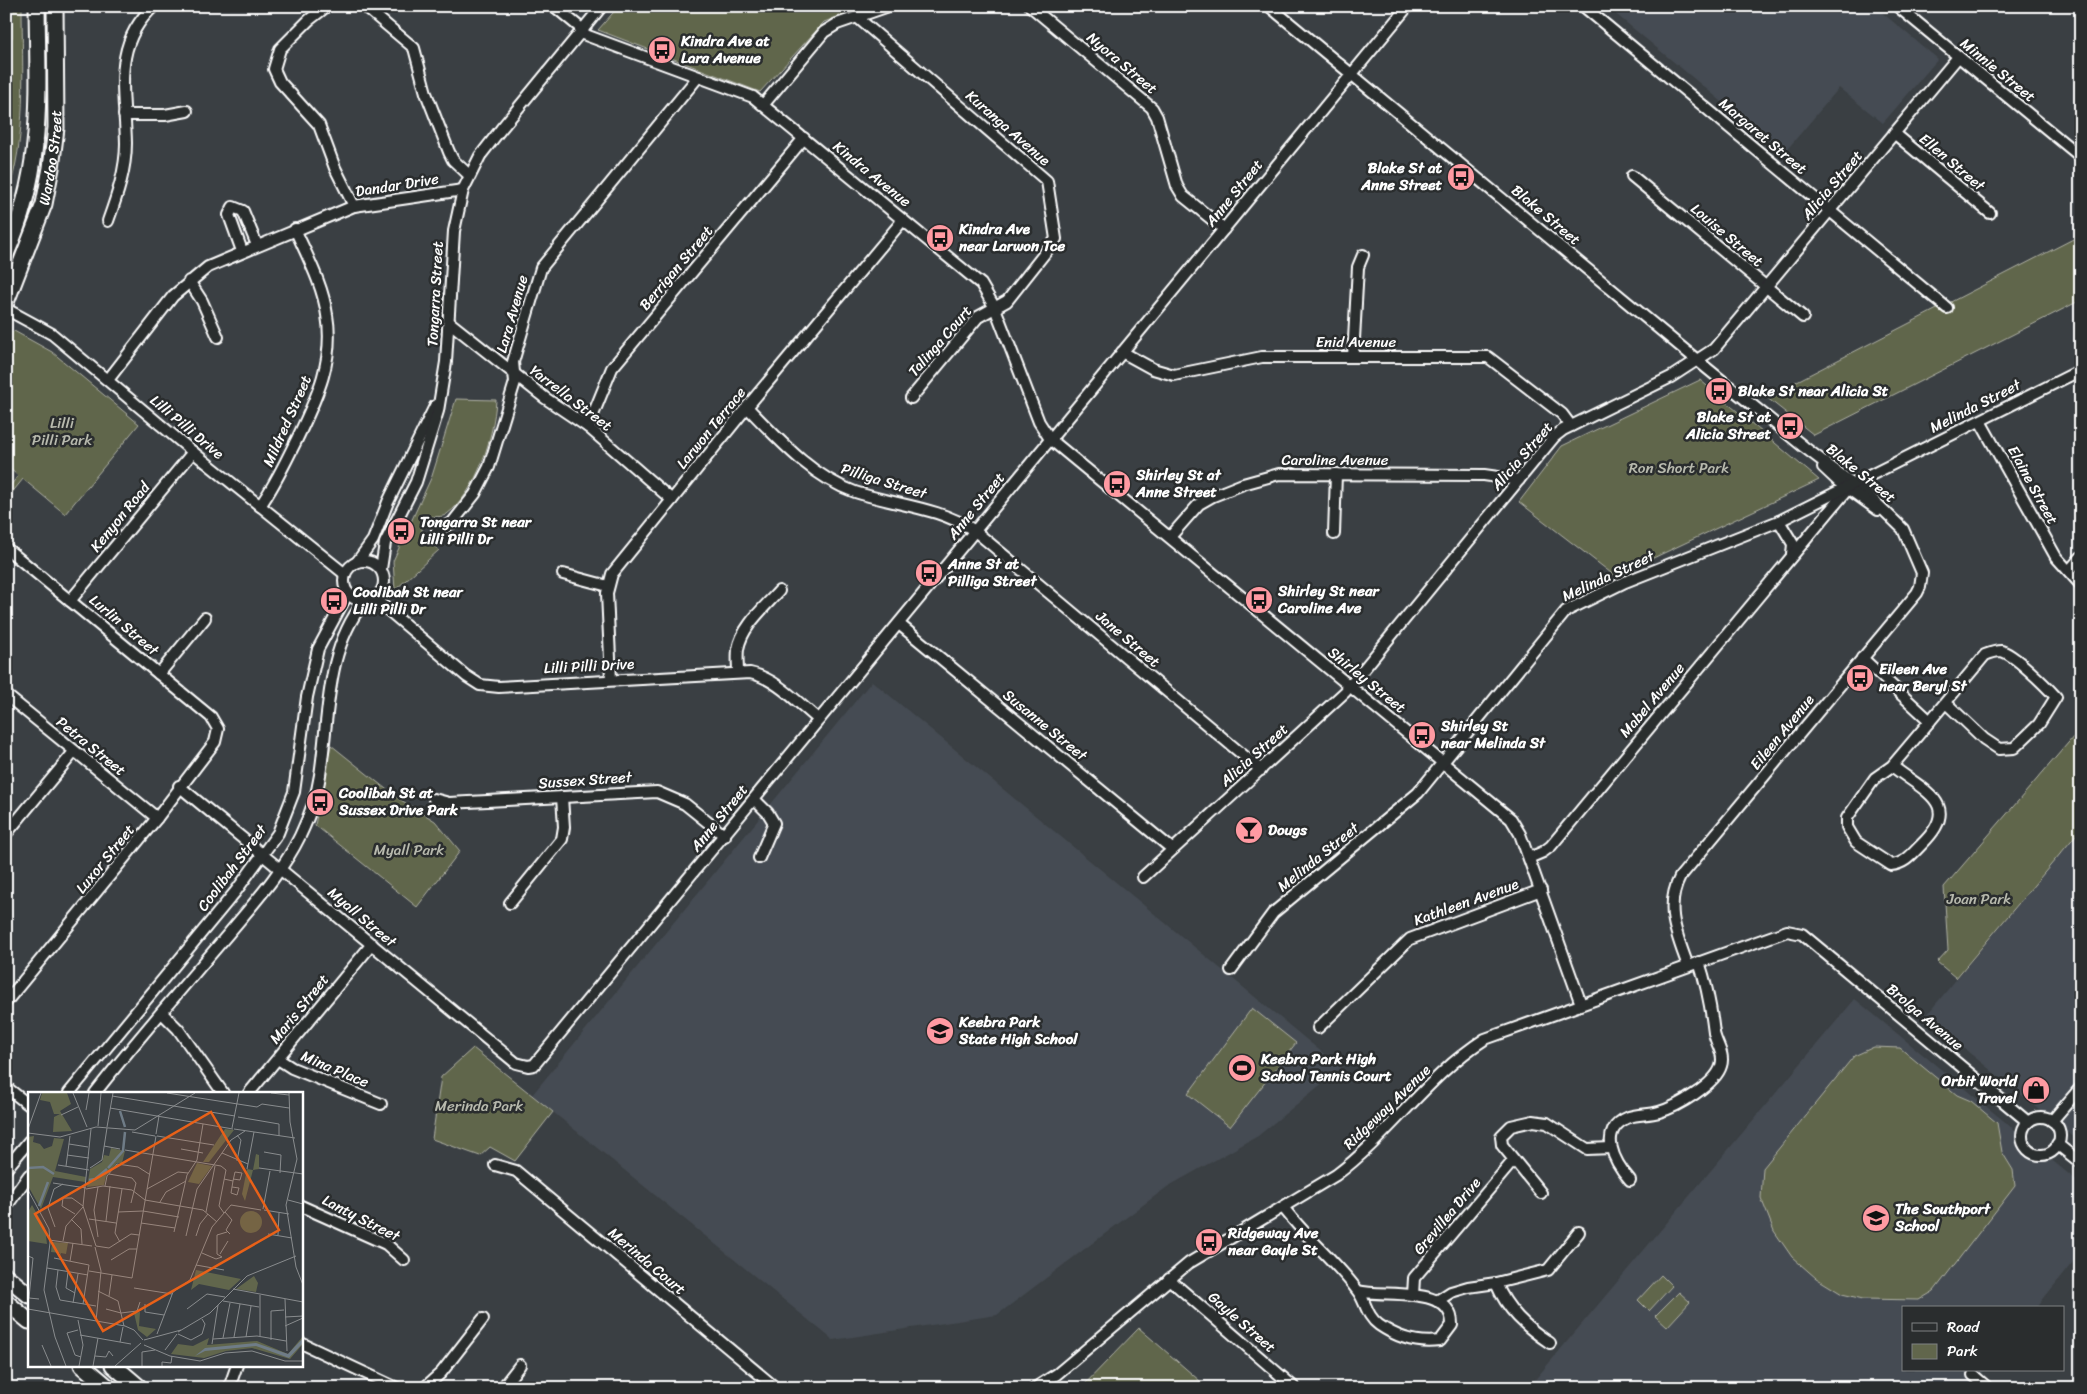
<svg xmlns="http://www.w3.org/2000/svg" width="2087" height="1394" font-family="Sriracha,sans-serif">
<style>
.built{fill:#454b52}
.green{fill:#61664c;stroke:#b0b2a6}
.lines{fill:none;stroke-linecap:round;stroke-linejoin:round}
.stream{stroke:#a9b0b7;stroke-width:3}
.minor-casing{stroke:#fff;stroke-width:14}
.secondary-casing{stroke:#fff;stroke-width:19}
.minor{stroke:#2a2d2e;stroke-width:10}
.secondary{stroke:#2a2d2e;stroke-width:15}
.labels{text-anchor:middle;dominant-baseline:central;stroke-width:5;stroke-linejoin:round;paint-order:stroke}
.poi-label{font-size:15px;font-weight:bold;fill:#fff;stroke:#2a2d2e;text-anchor:start}
.street-label{font-size:15px;fill:#fff;stroke:#2a2d2e}
.park-label{font-size:15px;fill:#b8baae;stroke:#2a2d2e}
.inset-river{fill:none;stroke:#6f7c87;stroke-width:2.5}
.inset-road{fill:none;stroke:#898c8e;stroke-width:1}
.view{fill:#e96118;fill-opacity:0.15;stroke:#e96118;stroke-width:2.5}
.inset-edge{fill:none;stroke:#fff;stroke-width:2.5}
</style>
<rect width="100%" height="100%" fill="#3a3f43"/>
<filter id="ink" filterUnits="userSpaceOnUse"><feTurbulence type="fractalNoise" baseFrequency=".02" numOctaves="2"/><feDisplacementMap in="SourceGraphic" scale="10" xChannelSelector="R" yChannelSelector="G"/><feConvolveMatrix kernelMatrix="1 2 1 2 8 2 1 2 1" color-interpolation-filters="sRGB"/></filter>
<g filter="url(#ink)">
<g class="built">
<path d="M1606 6H1874L1938 59 1883 123 1839 88 1784 153Z"/>
<path d="M872 681 1341 1068 1258 1136 1167 1187 997 1315 833 1340 532 1095Z"/>
<path d="M2081 829V1143L1925 1017Z"/>
<path d="M1855 999 2081 1184V1252L2036 1308H1903V1370H1985L1973 1386 1974 1388H1528Z"/>
</g>
<g class="green">
<path d="M6 6H22C22 70 28 138 6 199Z"/>
<path d="M619 6H867L824 22 760 92 598 30Z"/>
<path d="M2081 235V300L1814 435 1766 397Z"/>
<path d="M14 331 52 352 139 424 65 514 23 479 6 500V491L18 476 6 465V335Z"/>
<path d="M1700 380 1819 480 1615 576 1519 502 1562 446Z"/>
<path d="M456 399 496 400C494 436 477 492 447 514 442 518 434 516 428 517L422 524V536L439 550 395 590 393 561 432 476Z"/>
<path d="M2081 728V829L1956 978 1937 962 1948 950 1944 887Z"/>
<path d="M331 745 396 797 435 821 460 851 417 907 315 825Z"/>
<path d="M1252 1008 1296 1043 1230 1127 1188 1094Z"/>
<path d="M1874 1047 1900 1048 1957 1095 1971 1101 1997 1123 2002 1152 2013 1170 2015 1186 1934 1291 1919 1300 1863 1299 1842 1294 1816 1278 1792 1257 1774 1231 1761 1198 1763 1168 1854 1056Z"/>
<path d="M473 1048 553 1112 515 1161 490 1147 480 1156 432 1139 441 1077Z"/>
<path d="M1661 1275 1672 1286 1649 1311 1638 1300Z"/>
<path d="M1679 1292 1690 1302 1667 1327 1655 1316Z"/>
<path d="M1139 1328 1208 1388H1081Z"/>
</g>
<g class="lines">
<path class="stream" d="M11 6V37"/>
<defs>
<g id="minor">
<path d="M327 6 309 20 280 49 274 69 280 82 319 125 335 168 354 206"/>
<path d="M364 6 414 48 426 93 449 152 453 160 469 175"/>
<path d="M554 6 583 30"/>
<path d="M1030 6 1152 108 1157 117 1177 186 1183 196 1224 229"/>
<path d="M1269 6 1709 370 1804 447 1869 496 1903 529 1922 573 1920 587 1917 593 1680 877C1664 908 1677 935 1688 966"/>
<path d="M1583 6 1947 308"/>
<path d="M1897 6 2081 157"/>
<path d="M858 18 1047 181 1056 239 1007 301 978 317 911 398"/>
<path d="M580 33 753 97 981 284 995 308 1039 422 1050 439 1511 819 1520 834 1581 1004"/>
<path d="M764 104 824 32 837 24 889 6"/>
<path d="M124 115H165L187 111"/>
<path d="M1894 133 1990 213"/>
<path d="M1632 176 1803 317"/>
<path d="M108 221C117 196 126 170 126 143 125 92 111 45 154 6"/>
<path d="M242 251 229 215 233 207 243 211 257 245"/>
<path d="M189 281 202 301 218 337"/>
<path d="M6 309 52 334 193 452 345 574"/>
<path d="M449 322 545 398 588 427 672 500"/>
<path d="M1122 352 1153 369 1174 375 1262 357H1488L1562 414 1571 426"/>
<path d="M1353 357 1358 267 1363 255"/>
<path d="M108 380 173 296 208 267 354 206 463 190"/>
<path d="M747 407C778 439 812 477 855 492 895 505 939 507 975 531L1261 770"/>
<path d="M1980 421 2056 557 2081 585"/>
<path d="M588 427 612 368 804 138"/>
<path d="M1823 467 1839 482 1878 510"/>
<path d="M260 506C275 485 285 463 297 439 316 399 335 361 327 315 323 285 307 256 295 229"/>
<path d="M1779 521 1793 544 1792 554"/>
<path d="M437 530 452 523 475 494 489 467 515 382 513 362 541 268 698 77"/>
<path d="M1334 534 1336 474"/>
<path d="M1170 537 1199 504 1213 496 1243 484 1279 474 1484 475 1519 480"/>
<path d="M6 548 211 717 218 729 215 742 157 818 6 1002"/>
<circle cx="364" cy="581" r="20"/>
<path d="M357 562 373 540 388 502 435 406"/>
<path d="M381 569 385 543 416 482 438 411 446 362 454 231 463 190 480 156 501 129 602 6"/>
<path d="M2069 571 2081 557"/>
<path d="M563 574 608 586"/>
<path d="M375 599 466 676 480 685 499 687 750 673C776 678 799 704 819 720"/>
<path d="M70 601 193 452"/>
<path d="M899 624 1172 849"/>
<path d="M1862 658 1930 721 1892 766 1875 778 1847 818V827L1856 842 1891 865C1905 864 1912 854 1922 844 1963 804 1925 792 1892 766"/>
<path d="M738 673C738 665 737 657 738 649 742 626 765 607 779 591"/>
<path d="M159 674 205 618"/>
<path d="M611 680 607 593 612 574 747 407 903 220"/>
<path d="M6 695 157 818"/>
<path d="M1930 721 1985 655C1990 653 1995 651 2001 651 2013 653 2047 687 2056 697L2039 724 2014 748 1999 749 1984 739 1946 703"/>
<path d="M179 786 516 1063 528 1066 534 1065 1408 6"/>
<path d="M434 799 449 803 657 792 685 804 725 836"/>
<path d="M754 799 768 813 774 823 759 858"/>
<path d="M6 834 74 752"/>
<path d="M1529 858 1543 852 1551 846 1847 490"/>
<path d="M1143 877 1345 692 1554 437 1563 430 1671 377 1714 349 1958 57"/>
<path d="M510 903 562 839 564 827 562 797"/>
<path d="M1231 970 1273 913 1418 793 1566 611 1625 582 1779 521 2081 370"/>
<path d="M162 1013 178 1029 223 1093"/>
<path d="M1318 1028 1410 939 1541 890"/>
<path d="M278 1059 292 1068 381 1104"/>
<path d="M6 1087 29 1105"/>
<path d="M69 1093 236 891 278 833 294 792 307 697 318 649 348 593"/>
<path d="M95 1093C138 1038 184 986 229 933 254 903 283 871 300 836 309 817 317 796 320 775 329 717 325 650 364 602"/>
<path d="M249 1093 372 944"/>
<circle cx="2041" cy="1136" r="19"/>
<path d="M2052 1121 2081 1087"/>
<path d="M2057 1144 2081 1163"/>
<path d="M495 1165 516 1171 776 1388"/>
<path d="M6 1169 29 1141"/>
<path d="M1630 1180C1615 1163 1596 1130 1629 1117 1638 1114 1649 1115 1659 1112 1677 1107 1716 1084 1721 1066 1725 1054 1716 1044 1714 1033 1711 1008 1707 985 1699 962"/>
<path d="M1541 1193 1502 1145 1501 1136 1511 1126 1533 1121 1547 1123 1587 1149 1611 1148"/>
<path d="M301 1206 386 1244 404 1260"/>
<path d="M6 1207 29 1175"/>
<path d="M1283 1207C1305 1237 1335 1260 1357 1290 1366 1301 1366 1316 1379 1325 1398 1338 1418 1344 1440 1341L1452 1325C1453 1284 1383 1298 1358 1291"/>
<path d="M1169 1279 1295 1388"/>
<path d="M1496 1283C1507 1310 1526 1327 1550 1343"/>
<path d="M1413 1295 1414 1278 1513 1161"/>
<path d="M1437 1301 1451 1292 1468 1287 1496 1283 1548 1270 1579 1232"/>
<path d="M301 1343 397 1388"/>
<path d="M1973 1375 1988 1388"/>
<path d="M229 1388 237 1365"/>
<path d="M424 1388 441 1373 483 1319"/>
<path d="M502 1388 520 1365"/>
<path d="M1035 1388 1057 1374 1189 1263 1336 1175C1390 1135 1428 1075 1485 1039L1787 931 1802 934 2028 1122"/>
</g>
<g id="secondary">
<path d="M6 254C44 168 38 97 37 6"/>
<path id="s1" d="M6 302 44 204 51 168 56 128 55 6"/>
<path d="M6 1276 29 1295"/>
<path d="M6 1302 29 1321"/>
<path d="M82 1365 109 1388"/>
<path d="M113 1365 140 1388"/>
</g>
</defs>
<use href="#minor" class="minor-casing"/>
<use href="#secondary" class="secondary-casing"/>
<use href="#minor" class="minor"/>
<use href="#secondary" class="secondary"/>
</g>
</g>
<defs>
<symbol id="bus-disc" viewBox="-11 -11 22 22"><circle r="9.5" fill="#ff9aa2" stroke="#2a2d2e"/><path d="M-5-6H5V4H4V6H2V4H-2V6H-4V4H-5ZM-3.5-4V0h7V-4ZM-3.5 1.2v1.5H-2V1.2ZM2 1.2v1.5H3.5V1.2Z" fill="#111"/></symbol>
<symbol id="bar-disc" viewBox="-11 -11 22 22"><circle r="9.5" fill="#ff9aa2" stroke="#2a2d2e"/><path d="M-6-5H6L.8 .8V4.5H3.5V6h-7V4.5H-.8V.8Z" fill="#111"/></symbol>
<symbol id="school-disc" viewBox="-11 -11 22 22"><circle r="9.5" fill="#ff9aa2" stroke="#2a2d2e"/><path d="M0-5L7-2L0 1L-7-2ZM-4 1L0 2.5L4 1V4Q0 6-4 4Z" fill="#111"/></symbol>
<symbol id="stadium-disc" viewBox="-11 -11 22 22"><circle r="9.5" fill="#ff9aa2" stroke="#2a2d2e"/><path d="M0-5a6.5 5 0 1 0 0 10a6.5 5 0 1 0 0-10ZM-3.5-1.8h7v3.6h-7Z" fill="#111"/></symbol>
<symbol id="shop-disc" viewBox="-11 -11 22 22"><circle r="9.5" fill="#ff9aa2" stroke="#2a2d2e"/><path d="M-5-2.5h2.3a2.7 3.5 0 0 1 5.4 0H5L5.5 6h-11ZM-1.5-2.5h3a1.5 2.3 0 0 0-3 0Z" fill="#111"/></symbol>
</defs>
<g fill-rule="evenodd">
<use href="#bus-disc" x="646" y="34" width="32" height="32"/>
<use href="#bus-disc" x="1445" y="161" width="32" height="32"/>
<use href="#bus-disc" x="924" y="222" width="32" height="32"/>
<use href="#bus-disc" x="1703" y="375" width="32" height="32"/>
<use href="#bus-disc" x="1774" y="410" width="32" height="32"/>
<use href="#bus-disc" x="1101" y="468" width="32" height="32"/>
<use href="#bus-disc" x="385" y="515" width="32" height="32"/>
<use href="#bus-disc" x="913" y="557" width="32" height="32"/>
<use href="#bus-disc" x="1243" y="584" width="32" height="32"/>
<use href="#bus-disc" x="318" y="585" width="32" height="32"/>
<use href="#bus-disc" x="1844" y="662" width="32" height="32"/>
<use href="#bus-disc" x="1406" y="719" width="32" height="32"/>
<use href="#bus-disc" x="304" y="786" width="32" height="32"/>
<use href="#bar-disc" x="1233" y="814" width="32" height="32"/>
<use href="#school-disc" x="924" y="1015" width="32" height="32"/>
<use href="#stadium-disc" x="1226" y="1052" width="32" height="32"/>
<use href="#shop-disc" x="2020" y="1074" width="32" height="32"/>
<use href="#school-disc" x="1860" y="1202" width="32" height="32"/>
<use href="#bus-disc" x="1193" y="1226" width="32" height="32"/>
</g>
<g class="labels">
<g class="poi-label">
<text x="681" y="41">Kindra Ave at<tspan x="681" dy="17">Lara Avenue</tspan></text>
<text x="1442" y="168" text-anchor="end">Blake St at<tspan x="1442" dy="17">Anne Street</tspan></text>
<text x="959" y="229">Kindra Ave<tspan x="959" dy="17">near Larwon Tce</tspan></text>
<text x="1738" y="391">Blake St near Alicia St</text>
<text x="1771" y="417" text-anchor="end">Blake St at<tspan x="1771" dy="17">Alicia Street</tspan></text>
<text x="1136" y="475">Shirley St at<tspan x="1136" dy="17">Anne Street</tspan></text>
<text x="420" y="522">Tongarra St near<tspan x="420" dy="17">Lilli Pilli Dr</tspan></text>
<text x="948" y="564">Anne St at<tspan x="948" dy="17">Pilliga Street</tspan></text>
<text x="1278" y="591">Shirley St near<tspan x="1278" dy="17">Caroline Ave</tspan></text>
<text x="353" y="592">Coolibah St near<tspan x="353" dy="17">Lilli Pilli Dr</tspan></text>
<text x="1879" y="669">Eileen Ave<tspan x="1879" dy="17">near Beryl St</tspan></text>
<text x="1441" y="726">Shirley St<tspan x="1441" dy="17">near Melinda St</tspan></text>
<text x="339" y="793">Coolibah St at<tspan x="339" dy="17">Sussex Drive Park</tspan></text>
<text x="1268" y="830">Dougs</text>
<text x="959" y="1022">Keebra Park<tspan x="959" dy="17">State High School</tspan></text>
<text x="1261" y="1059">Keebra Park High<tspan x="1261" dy="17">School Tennis Court</tspan></text>
<text x="2017" y="1081" text-anchor="end">Orbit World<tspan x="2017" dy="17">Travel</tspan></text>
<text x="1895" y="1209">The Southport<tspan x="1895" dy="17">School</tspan></text>
<text x="1228" y="1233">Ridgeway Ave<tspan x="1228" dy="17">near Gayle St</tspan></text>
</g>
<g class="street-label">
<text transform="translate(1122 63) rotate(40)">Nyora Street</text>
<text transform="translate(1998 70) rotate(39)">Minnie Street</text>
<text transform="translate(1008 128) rotate(41)">Kuranga Avenue</text>
<text transform="translate(1763 136) rotate(40)">Margaret Street</text>
<text stroke="none"><textPath href="#s1" startOffset="152">Wardoo Street</textPath></text>
<text transform="translate(1952 162) rotate(40)">Ellen Street</text>
<text transform="translate(872 174) rotate(39)">Kindra Avenue</text>
<text transform="translate(397 185) rotate(-9)">Dandar Drive</text>
<text transform="translate(1832 185) rotate(-50)">Alicia Street</text>
<text transform="translate(1234 193) rotate(-51)">Anne Street</text>
<text transform="translate(1546 215) rotate(40)">Blake Street</text>
<text transform="translate(1727 235) rotate(40)">Louise Street</text>
<text transform="translate(676 268) rotate(-50)">Berrigan Street</text>
<text transform="translate(435 294) rotate(-87)">Tongarra Street</text>
<text transform="translate(512 314) rotate(-74)">Lara Avenue</text>
<text transform="translate(940 341) rotate(-49)">Talinga Court</text>
<text x="1356" y="342">Enid Avenue</text>
<text transform="translate(571 398) rotate(37)">Yarrella Street</text>
<text transform="translate(1975 406) rotate(-27)">Melinda Street</text>
<text transform="translate(287 421) rotate(-66)">Mildred Street</text>
<text transform="translate(187 427) rotate(40)">Lilli Pilli Drive</text>
<text transform="translate(711 428) rotate(-51)">Larwon Terrace</text>
<text transform="translate(1522 456) rotate(-49)">Alicia Street</text>
<text x="1335" y="460">Caroline Avenue</text>
<text transform="translate(1861 473) rotate(39)">Blake Street</text>
<text transform="translate(884 481) rotate(17)">Pilliga Street</text>
<text transform="translate(2033 485) rotate(61)">Elaine Street</text>
<text transform="translate(976 506) rotate(-51)">Anne Street</text>
<text transform="translate(120 517) rotate(-51)">Kenyon Road</text>
<text transform="translate(1608 576) rotate(-25)">Melinda Street</text>
<text transform="translate(124 625) rotate(40)">Lurlin Street</text>
<text transform="translate(1128 639) rotate(40)">Jane Street</text>
<text transform="translate(589 666) rotate(-3)">Lilli Pilli Drive</text>
<text transform="translate(1367 680) rotate(39)">Shirley Street</text>
<text transform="translate(1652 700) rotate(-50)">Mabel Avenue</text>
<text transform="translate(1045 725) rotate(39)">Susanne Street</text>
<text transform="translate(1782 732) rotate(-51)">Eileen Avenue</text>
<text transform="translate(91 746) rotate(39)">Petra Street</text>
<text transform="translate(1254 755) rotate(-42)">Alicia Street</text>
<text transform="translate(585 780) rotate(-4)">Sussex Street</text>
<text transform="translate(719 818) rotate(-51)">Anne Street</text>
<text transform="translate(1318 857) rotate(-39)">Melinda Street</text>
<text transform="translate(105 859) rotate(-51)">Luxor Street</text>
<text transform="translate(232 868) rotate(-53)">Coolibah Street</text>
<text transform="translate(1466 902) rotate(-20)">Kathleen Avenue</text>
<text transform="translate(362 917) rotate(40)">Myall Street</text>
<text transform="translate(299 1009) rotate(-51)">Maris Street</text>
<text transform="translate(1925 1017) rotate(40)">Brolga Avenue</text>
<text transform="translate(335 1069) rotate(23)">Mina Place</text>
<text transform="translate(1387 1107) rotate(-44)">Ridgeway Avenue</text>
<text transform="translate(1447 1216) rotate(-50)">Grevillea Drive</text>
<text transform="translate(361 1218) rotate(27)">Lanty Street</text>
<text transform="translate(647 1261) rotate(40)">Merinda Court</text>
<text transform="translate(1242 1322) rotate(41)">Gayle Street</text>
</g>
<g class="park-label">
<text x="62" y="423">Lilli<tspan x="62" dy="17">Pilli Park</tspan></text>
<text x="1679" y="468">Ron Short Park</text>
<text x="409" y="850">Myall Park</text>
<text x="1979" y="899">Joan Park</text>
<text x="479" y="1106">Merinda Park</text>
</g>
</g>
<g transform="translate(28 1092)">
<rect width="275" height="275" fill="#3a3f43"/>
<path d="M14 1H39L43 12 32 19 44 39 25 40 26 25 32 22H26L22 10 12 8ZM197 37 206 38 181 70H175ZM6 44 5 50 12 52 16 57 24 54 26 46 36 47 27 79 58 85 57 90 25 85 13 117 0 94V45ZM83 56 97 59 94 71H89L78 84 76 93 59 95 62 77 74 70 76 63 81 64ZM228 62 231 63V77L225 78 217 109 214 102 219 77 225 78ZM169 71 184 74 171 92 160 90ZM4 113 17 136 19 152 0 149V120ZM212 130a11 11 0 1 1 22 0a11 11 0 1 1-22 0ZM24 150 40 151 38 162 33 161 31 166 32 161 23 160ZM168 178 213 187 201 198 171 192 163 198ZM226 184 230 191 228 200 208 197ZM112 220 111 234 128 237 119 245 110 238 106 221ZM275 244V252L262 267 224 256 198 259 176 266 143 262 150 252 165 254 181 246 179 253 229 249 260 262Z" fill="#61664c"/>
<path d="M275 246V251L261 266 228 254 177 259 167 264 177 256 228 251 260 262Z" fill="#6f7c87"/>
<path class="inset-river" d="M92 19 97 35M0 76 15 75 26 82M80 76 95 59 97 40M61 88 67 87 79 77M11 114 20 90"/>
<path class="inset-road" d="M45 1 59 35M139 1 229 15 234 12 261 16M243 1 261 3M261 1 262 30 269 67 258 113 268 175 275 193M84 4 207 24M82 16 205 37M58 18 61 1M33 23 50 15M210 25 251 32V44M70 34 73 1M79 35 85 1M204 36 211 1M0 37 13 1M63 37 55 114 68 154M206 37 267 46M104 40 127 44M0 41 32 45 68 35 107 38 167 1M128 42 131 24M129 44 186 53M41 52 60 55M76 54 92 57M153 57 175 61M97 58 193 74M236 60 253 63 252 81M194 61 220 72M39 63 61 66M209 69 213 48 209 43M30 73 61 78M38 74 42 44M193 74 198 78 191 114 196 121M62 76 74 68 79 36M231 76 275 82M219 77 226 40M81 82 104 86 108 91 103 111M196 87 205 89 203 101 209 103 211 96 204 95M205 89 207 80 214 81 212 88 205 87M25 91 58 96M77 94 79 84 89 72 110 75 121 82M70 95 66 118 70 145M58 97 75 94 104 98 117 108 175 118 189 130M119 97 150 80 160 81M0 98 21 137 22 151 16 198 27 245 38 274M260 108 275 112M132 110 138 100 158 89M235 117 242 79M236 118 261 122M90 120 115 119 151 125M178 120 187 74M197 120 204 128 198 138 202 142M47 122 34 114 35 106H44L55 114M43 127 53 137 54 152M61 127 88 131M78 129 82 94M113 131 147 136M27 135 20 116 26 97 35 92M146 140 159 83 169 68 175 32M240 142 264 146M250 143 251 121M158 144 169 97 203 48 217 39M168 144 172 132 180 122M21 148 64 154M35 149 38 134 55 115M92 150 87 141 94 97M68 154 81 156 103 142 111 143M67 155 73 179 68 229M174 161 188 167 194 165 189 162M189 162V143L199 140M192 162 200 149M0 164 5 166 1 206 11 207M26 166 61 173 55 212M83 168 101 157H109M42 169 45 151M168 173 196 178M19 176 60 183M30 178 28 195 32 208 68 214M61 179 104 186 128 44M40 180 38 196 47 201M106 196 144 202M205 197 275 210M70 199 90 209 96 234M81 204 84 183M257 207 259 259M195 209 231 215M45 211 50 182M117 212V220L136 223M0 217 97 234 106 238 115 248M78 217 93 221 109 219 112 210M159 217 179 202 197 205M257 225 275 224M50 228 55 253 51 274M257 234 275 226M50 238 39 241 47 263 53 265M150 240 182 221 219 184 268 164M129 242 145 200 162 188 184 135 203 113 233 118M150 242 163 248 174 242 177 232 174 227M52 243 103 252M232 244V203M206 245 212 212M218 245 223 214M195 246 202 211M185 247 229 244 258 249M116 248 153 238M243 248V219L256 218M92 250 95 235M184 252 190 213M14 253 23 274M116 253 142 264 172 269 197 261 224 259 257 269H275M137 258 149 242M67 264 78 265 81 259 85 264M65 274 70 246M87 274 113 251M114 274V260L127 258M134 274V270L143 271 144 264"/>
<path class="view" d="M183 20 251 138 75 239 7 122Z"/>
<rect width="275" height="275" class="inset-edge"/>
</g>
<rect width="2087" height="1394" fill="none" stroke="#2a2d2e" stroke-width="25"/>
<rect x="12" y="12" width="2062" height="1369" fill="none" stroke="#fff" stroke-width="2" filter="url(#ink)"/>
<rect x="1902" y="1306" width="162" height="65" fill="#2a2d2e" stroke="#7f8182"/>
<rect x="1912" y="1323" width="25" height="8" fill="#2a2d2e" stroke="#7f8182"/>
<text x="1947" y="1332" font-size="15" fill="#ffffff">Road</text>
<rect x="1912" y="1344" width="25" height="15" fill="#61664c" stroke="#7f8182"/>
<text x="1947" y="1356" font-size="15" fill="#ffffff">Park</text>
</svg>
